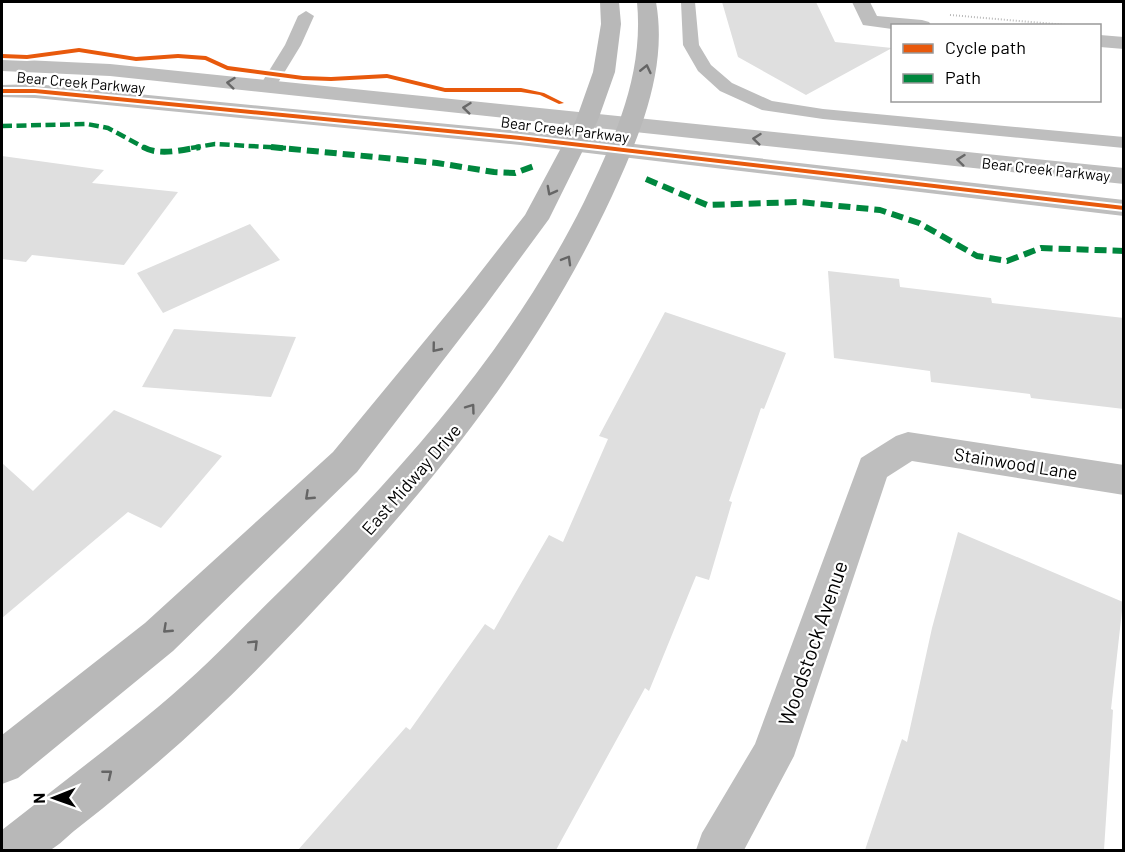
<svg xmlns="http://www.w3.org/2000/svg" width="1125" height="852" font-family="Barlow,sans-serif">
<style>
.building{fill:#dfdfdf}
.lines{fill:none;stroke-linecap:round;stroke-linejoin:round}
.path{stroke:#b9b9b9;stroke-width:2;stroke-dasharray:1 2;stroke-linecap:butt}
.service{fill:#bebebe;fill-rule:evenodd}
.minor{fill:#bebebe;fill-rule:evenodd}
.tertiary{fill:#bebebe;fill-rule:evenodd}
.secondary{fill:#b8b8b8;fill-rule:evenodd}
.quiet-far1{stroke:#00873e;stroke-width:4.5;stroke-dasharray:10 4.5;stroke-linecap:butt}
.quiet{stroke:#00873e;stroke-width:6;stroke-dasharray:12 6;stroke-linecap:butt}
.cycleway-casing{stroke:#fff;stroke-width:4}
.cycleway{fill:#e8590c;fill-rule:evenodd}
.oneway{stroke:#656565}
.oneway2{stroke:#686868}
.labels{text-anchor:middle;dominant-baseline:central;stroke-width:4.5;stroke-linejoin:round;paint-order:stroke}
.far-street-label{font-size:15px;fill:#000;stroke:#fff}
.street-label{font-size:18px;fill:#000;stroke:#fff}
.near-street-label{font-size:21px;fill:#000;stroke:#fff}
</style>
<rect width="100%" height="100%" fill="#fff"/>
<g class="building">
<path d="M722 2H816L835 42 892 48 806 95 738 57Z"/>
<path d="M2 156 104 170 92 183 178 192 124 265 32 255 26 262 2 259Z"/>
<path d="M250 224 280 260 163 313 137 273Z"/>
<path d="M828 271 899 279 900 287 991 298 992 303 1124 318V409L1031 398 1030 394 931 382 930 371 834 358Z"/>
<path d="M665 312 786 353 764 409 761 408 729 501 732 502 709 580 696 576 649 691 645 688 556 850H298L406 727 410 730 485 624 494 630 549 535 563 542 608 439 599 436Z"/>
<path d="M174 329 296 337 271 397 142 387Z"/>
<path d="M114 410 222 456 161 528 128 512 2 618V463L33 491Z"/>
<path d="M958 532 1123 602 1111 709 1113 710 1104 850H865L902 739 907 742 932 628Z"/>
</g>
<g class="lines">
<path class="path" d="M950 15 1078 26"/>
<g class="service">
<path d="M681 2H695L699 45 711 65 732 83 772 101 823 109 1124 137V148L823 119 762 110 720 91 698 71 683 45Z"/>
<path d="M306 11 314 16 301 45 273 91H261L259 87 285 45 298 16Z"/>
</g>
<g class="minor">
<path d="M852 2H870L877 16 922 20 929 22 932 26H892V29L863 25Z"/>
<path d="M1100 35 1124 37V49L1100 47Z"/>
<path d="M908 432 1124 465V495L912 461 887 477 794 756 744 850H696L702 833 755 744 861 458 896 436Z"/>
</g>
<g class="tertiary">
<path d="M2 59 110 64 1124 168V184L110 76 2 71Z"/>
<path d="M35 84 520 131 1124 200V216L520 145 35 98 2 97V85Z"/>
</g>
<g class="secondary">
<path d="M600 2H619L621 24 615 72 598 120 549 219 485 306 357 472 173 651 18 778 2 784V735L145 623 333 452 465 292 525 215 576 120 593 72 601 24Z"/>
<path d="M637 2H656C668 69 640 135 612 196 539 353 436 481 318 606 258 670 198 730 131 785 112 801 93 816 74 831 67 837 59 845 52 849 43 852 13 850 2 850V830C54 789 107 749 158 707 203 670 242 628 283 588 401 472 510 350 584 202 615 138 644 75 637 2Z"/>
</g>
<g class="quiet-far1">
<path d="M2 126 87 124 108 128 145 148"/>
<path d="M191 148 215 144 286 148"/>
</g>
<g class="quiet">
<path d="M143 147C159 156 182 150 200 147"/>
<path d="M271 147 437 163 494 172 515 173 537 165"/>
<path d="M646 179 707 205 799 202 880 210 919 223 977 256 1007 261 1041 248 1124 251"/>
</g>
<defs>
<g id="cycleway">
<path d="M79 48 136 57 178 54 206 56 228 66 303 76 331 77 387 74 445 88H521L544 93 564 103 559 104 540 95 521 92H445L387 78 331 81 303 80 227 70 205 60 178 58 136 61 79 52 27 59 2 58V54L27 55Z"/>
<path d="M2 89H35L520 136 1124 206V210L520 140 35 93H2Z"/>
</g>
</defs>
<use href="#cycleway" class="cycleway-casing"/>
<use href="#cycleway" class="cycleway"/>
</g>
<defs><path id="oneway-chevron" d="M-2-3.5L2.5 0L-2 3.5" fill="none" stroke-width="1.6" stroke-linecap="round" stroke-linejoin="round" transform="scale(1.5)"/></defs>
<g class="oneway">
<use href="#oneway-chevron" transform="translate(646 69) rotate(-77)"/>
<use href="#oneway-chevron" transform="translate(551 191) rotate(118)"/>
<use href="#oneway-chevron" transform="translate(567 260) rotate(-60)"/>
<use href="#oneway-chevron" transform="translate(436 348) rotate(129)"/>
<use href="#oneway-chevron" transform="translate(471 408) rotate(-54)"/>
<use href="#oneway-chevron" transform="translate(309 496) rotate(137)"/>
<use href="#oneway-chevron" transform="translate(167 629) rotate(137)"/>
<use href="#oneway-chevron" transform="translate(254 644) rotate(-45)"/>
<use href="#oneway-chevron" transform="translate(108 774) rotate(-39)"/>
</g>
<g class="oneway2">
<use href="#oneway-chevron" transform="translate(231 83) rotate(-174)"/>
<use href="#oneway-chevron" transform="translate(467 108) rotate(-174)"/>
<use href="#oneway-chevron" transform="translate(757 139) rotate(-174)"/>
<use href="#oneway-chevron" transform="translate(961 160) rotate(-174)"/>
</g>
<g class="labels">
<g class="far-street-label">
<text transform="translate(81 82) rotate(5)">Bear Creek Parkway</text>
<text transform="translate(565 129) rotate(7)">Bear Creek Parkway</text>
<text transform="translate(1046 169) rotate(6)">Bear Creek Parkway</text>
</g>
<g class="street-label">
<text transform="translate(1016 463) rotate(9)">Stainwood Lane</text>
<text transform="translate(411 479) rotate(-49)">East Midway Drive</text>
</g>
<g class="near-street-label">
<text transform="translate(812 643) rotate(-71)">Woodstock Avenue</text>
</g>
</g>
<rect width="1125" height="852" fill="none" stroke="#000000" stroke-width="6"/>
<rect x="891" y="24" width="210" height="78" fill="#ffffff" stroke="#999999" stroke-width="1.5"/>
<rect x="903" y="44" width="30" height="9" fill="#e8590c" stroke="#999999" stroke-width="1.5"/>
<text x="945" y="54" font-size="18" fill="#000000">Cycle path</text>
<rect x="903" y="74" width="30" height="9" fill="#00873e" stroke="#999999" stroke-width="1.5"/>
<text x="945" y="84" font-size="18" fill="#000000">Path</text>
<g transform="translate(54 798) rotate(269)" stroke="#ffffff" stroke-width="4.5" paint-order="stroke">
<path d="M0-4.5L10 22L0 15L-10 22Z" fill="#000000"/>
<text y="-9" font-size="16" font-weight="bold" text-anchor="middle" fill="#000000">N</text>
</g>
</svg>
